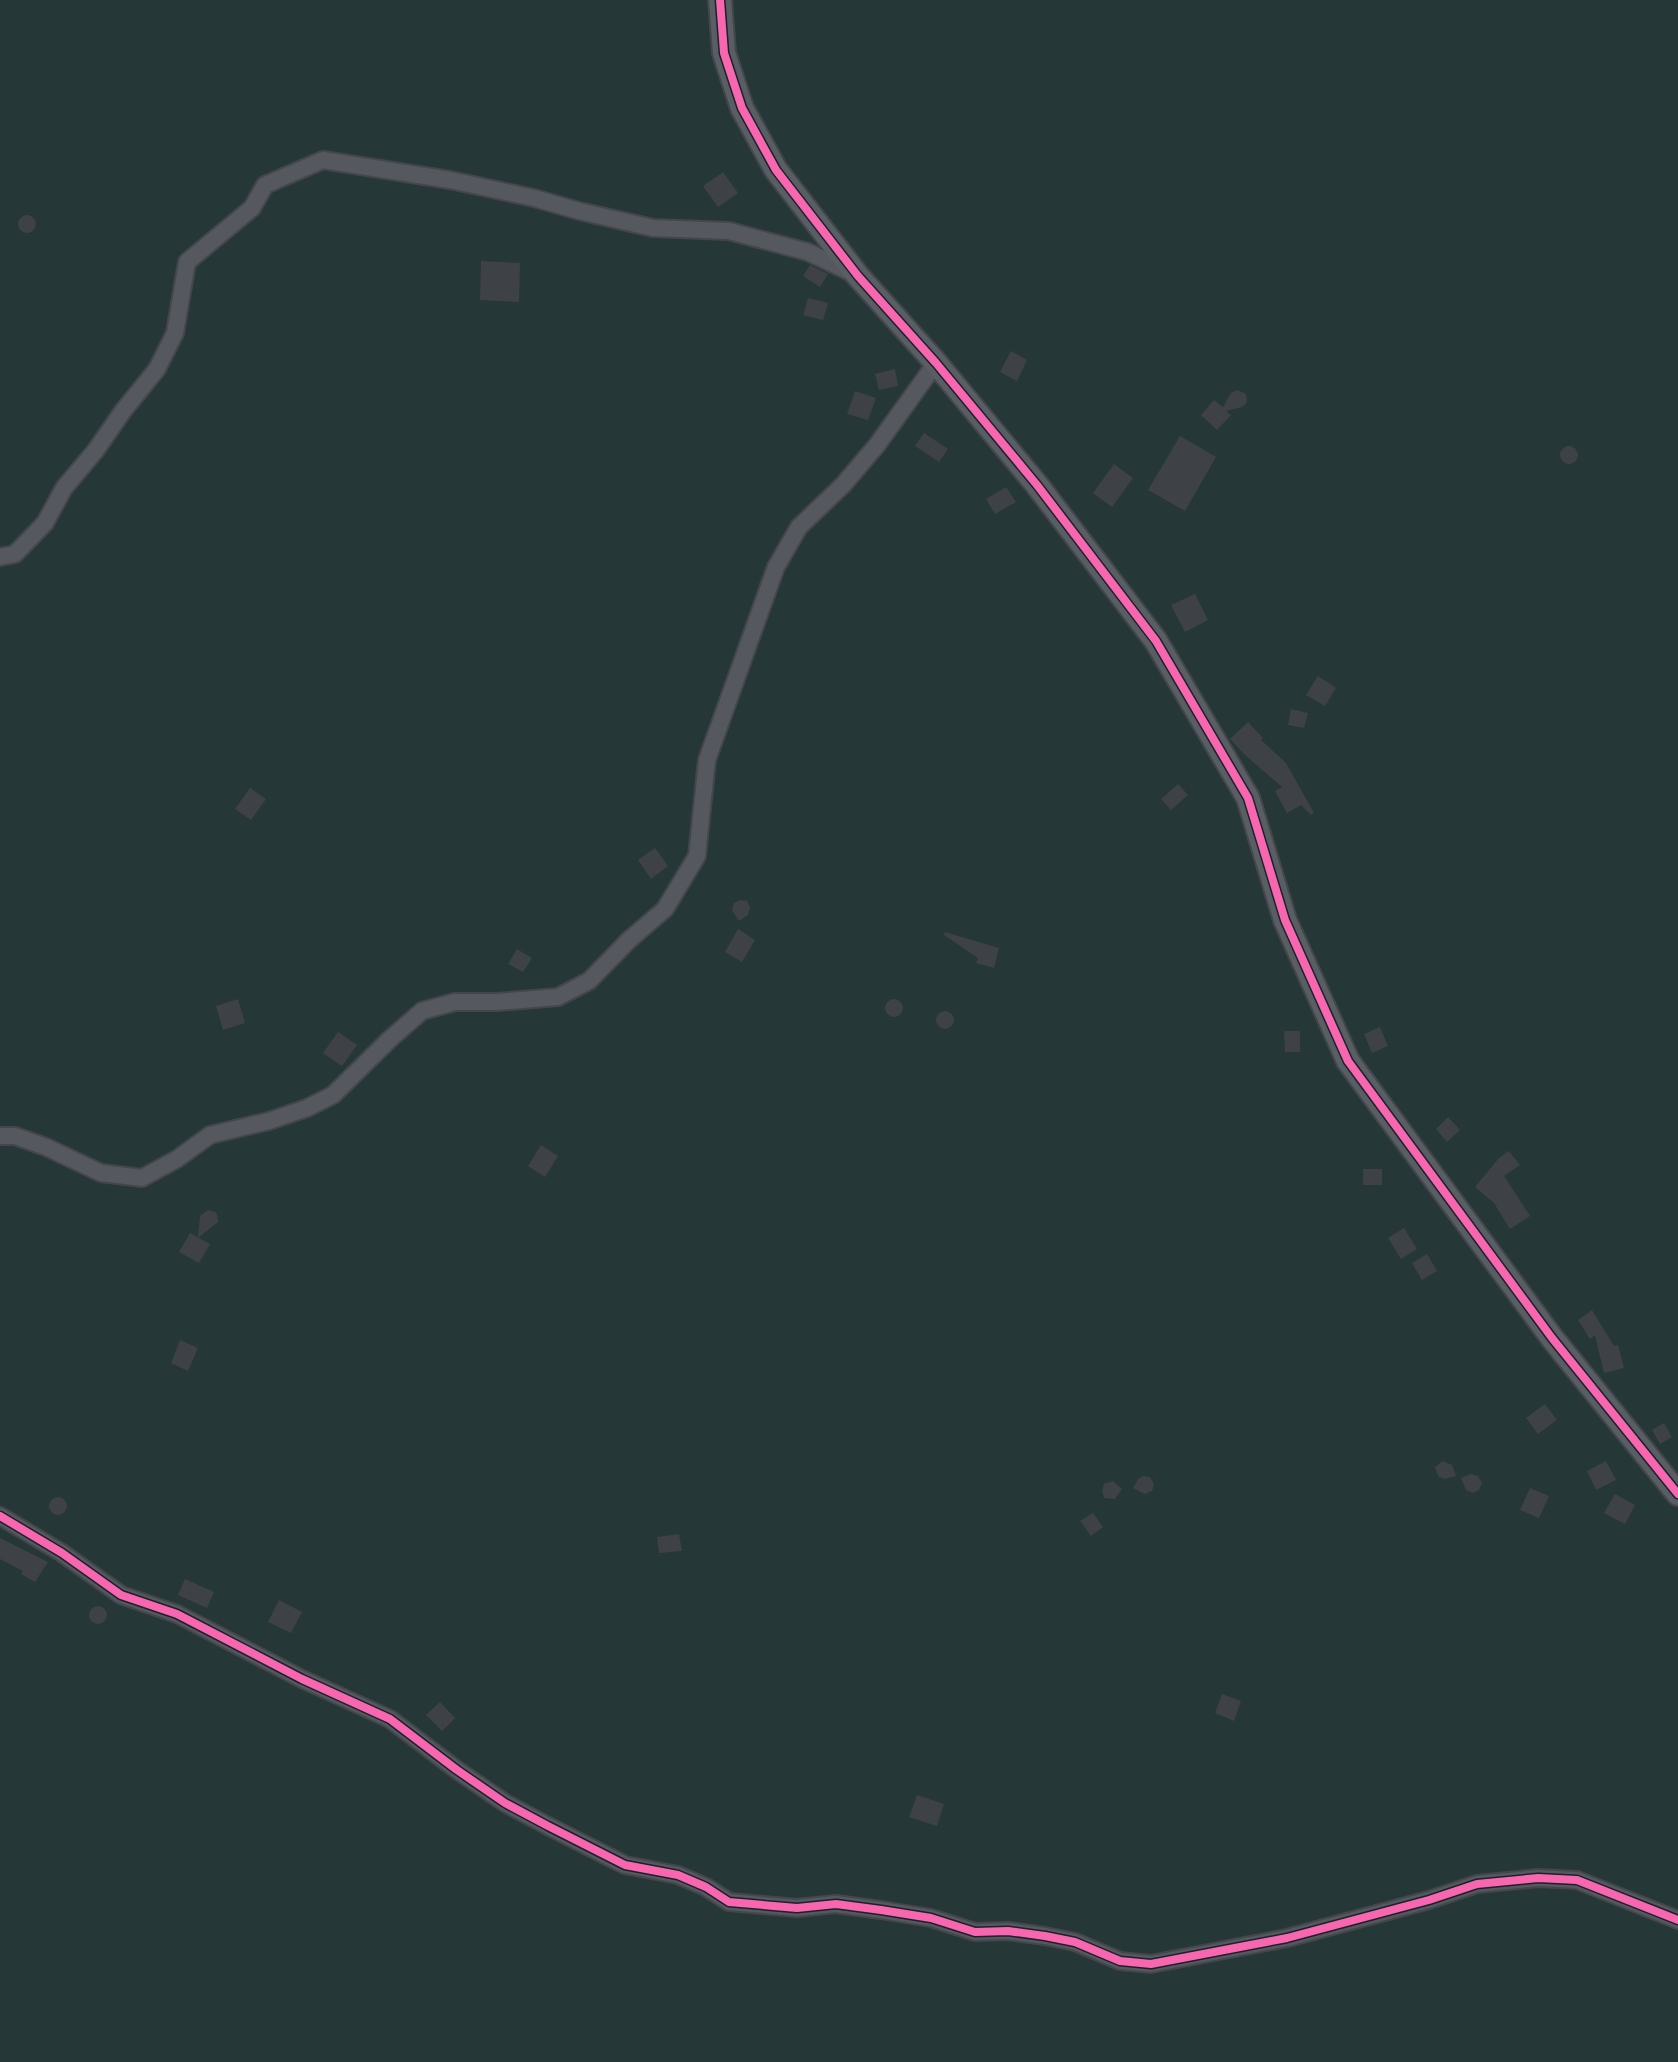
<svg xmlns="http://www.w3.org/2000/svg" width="1678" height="2062" font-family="'Golos Text',sans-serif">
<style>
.green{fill:#263737}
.building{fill:#3e4247}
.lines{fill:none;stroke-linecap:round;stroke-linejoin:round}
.street-casing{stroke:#43474b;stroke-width:20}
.secondary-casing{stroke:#43474b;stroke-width:26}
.street{stroke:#55595f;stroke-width:16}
.secondary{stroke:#585e64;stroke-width:22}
.cycleway-casing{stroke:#1a222a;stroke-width:11}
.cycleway{stroke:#f766af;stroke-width:8}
</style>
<rect width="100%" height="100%" fill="#262b30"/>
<rect class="green" x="0" y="0" width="1678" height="2062"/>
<g class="building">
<path d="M723 172 738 193 718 207 703 186Z"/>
<circle cx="27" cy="224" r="9"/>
<path d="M481 261 520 263 519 302 480 300Z"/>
<path d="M810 265 828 274 820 287 803 276Z"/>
<path d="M808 298 828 303 823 320 803 315Z"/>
<path d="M1011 351 1027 360 1017 381 1000 372Z"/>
<path d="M895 369 898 386 879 390 875 374Z"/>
<path d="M1237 390 1246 394 1247 402 1242 407 1226 411 1231 415 1217 430 1201 415 1214 400 1223 407 1231 393Z"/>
<path d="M855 391 876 398 868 420 847 414Z"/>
<path d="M924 433 948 449 939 462 915 446Z"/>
<path d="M1180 436 1216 457 1185 511 1148 490Z"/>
<circle cx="1569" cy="455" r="9"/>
<path d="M1114 464 1133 478 1112 507 1093 493Z"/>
<path d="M1006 487 1016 502 995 514 986 499Z"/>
<path d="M1195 594 1208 620 1185 632 1171 605Z"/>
<path d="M1318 676 1336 688 1325 706 1306 695Z"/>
<path d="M1291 709 1308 713 1304 728 1288 725Z"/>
<path d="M1248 722 1263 738 1261 740 1286 763 1314 813 1311 815 1301 805 1287 813 1275 791 1282 787 1245 755 1230 739Z"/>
<path d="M1178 784 1188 795 1171 810 1161 799Z"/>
<path d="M250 788 266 799 251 820 235 809Z"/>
<path d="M655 848 668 866 651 879 638 860Z"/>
<path d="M740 900 747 901 750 908 748 915 739 921 732 910 734 903Z"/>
<path d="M738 929 755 940 742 962 725 952Z"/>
<path d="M945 932 999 948 994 968 976 963 978 958 944 935Z"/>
<path d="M517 949 532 958 523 972 508 964Z"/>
<circle cx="894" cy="1008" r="9"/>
<path d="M238 999 245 1023 223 1030 216 1006Z"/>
<circle cx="945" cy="1020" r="9"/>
<path d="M1380 1027 1388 1046 1372 1053 1364 1034Z"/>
<path d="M1284 1031H1300V1052H1285Z"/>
<path d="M338 1032 357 1045 342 1066 323 1053Z"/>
<path d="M1448 1117 1460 1130 1447 1142 1436 1129Z"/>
<path d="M541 1145 558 1156 545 1177 528 1166Z"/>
<path d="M1509 1151 1520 1165 1504 1176 1530 1216 1510 1229 1494 1203 1475 1187 1499 1158Z"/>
<rect x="1363" y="1169" width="19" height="16"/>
<path d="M208 1210 215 1212 217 1214 218 1222 198 1238 200 1216Z"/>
<path d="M1404 1228 1417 1249 1401 1259 1388 1238Z"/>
<path d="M190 1233 210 1244 199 1263 179 1252Z"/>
<path d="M1427 1254 1437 1271 1422 1280 1412 1263Z"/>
<path d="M1592 1310 1614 1346 1618 1345 1624 1368 1604 1373 1595 1335 1590 1339 1578 1320Z"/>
<path d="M180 1340 198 1348 188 1371 171 1363Z"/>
<path d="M1545 1404 1557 1420 1538 1434 1526 1418Z"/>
<path d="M1664 1423 1672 1437 1660 1444 1652 1430Z"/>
<path d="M1443 1461 1452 1465 1456 1476 1444 1479 1438 1476 1435 1467Z"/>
<path d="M1606 1461 1616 1480 1596 1490 1587 1471Z"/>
<path d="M1471 1474 1478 1476 1482 1483 1479 1490 1473 1493 1466 1490 1461 1478Z"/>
<path d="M1144 1476 1150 1477 1154 1484 1152 1491 1145 1494 1133 1488 1138 1479Z"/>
<path d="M1113 1481 1122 1489 1115 1499 1104 1498 1102 1491 1104 1484Z"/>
<path d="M1530 1488 1549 1496 1539 1518 1520 1510Z"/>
<path d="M1615 1494 1635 1505 1625 1524 1604 1513Z"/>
<circle cx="58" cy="1506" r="9"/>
<path d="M1093 1513 1103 1527 1091 1536 1080 1521Z"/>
<path d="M679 1534 682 1551 659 1553 657 1537Z"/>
<path d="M0 1538 48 1562 35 1582 21 1574 23 1571 0 1559Z"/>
<path d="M185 1579 214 1592 207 1608 178 1595Z"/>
<path d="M279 1600 302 1612 291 1633 268 1622Z"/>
<circle cx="98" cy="1615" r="9"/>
<path d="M1222 1694 1241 1701 1234 1721 1215 1713Z"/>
<path d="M440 1702 455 1718 442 1731 426 1715Z"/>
<path d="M917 1795 944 1804 937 1826 909 1817Z"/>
</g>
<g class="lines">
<defs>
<g id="street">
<path d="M0 557 15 554 45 523 64 488 96 450 123 411 157 369 175 333 187 262 252 208 265 185 323 160 450 180 534 198 579 211 653 228 729 231 808 252 854 274"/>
<path d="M0 1136H15L46 1147 101 1173 142 1178 177 1159 210 1135 269 1121 307 1108 333 1095 390 1039 422 1011 455 1002H497L558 997 589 981 629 940 665 909 697 856 707 760 776 567 799 527 843 485 877 445 936 363"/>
<path d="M0 1516 62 1553 121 1595 177 1614 302 1679 390 1719 457 1770 505 1803 548 1826 625 1865 678 1875 706 1887 729 1902 797 1908 836 1904 881 1910 931 1918 975 1932 1008 1931 1045 1936 1075 1942 1120 1961 1151 1964 1287 1938 1429 1900 1477 1884 1538 1878 1577 1880 1678 1920"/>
</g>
<path id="secondary" d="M720 0 724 53 742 108 776 170 858 276 936 363 1037 485 1156 641 1248 798 1285 920 1348 1061 1552 1338 1678 1494"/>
</defs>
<use href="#street" class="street-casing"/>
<use href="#secondary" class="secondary-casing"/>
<use href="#street" class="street"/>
<use href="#secondary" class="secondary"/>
<defs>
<g id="cycleway">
<path d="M720 0 724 53 742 108 776 170 858 276 936 363 1037 485 1156 641 1248 798 1285 920 1348 1061 1552 1338 1678 1494"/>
<path d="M0 1516 62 1553 121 1595 177 1614 302 1679 390 1719 457 1770 505 1803 548 1826 625 1865 678 1875 706 1887 729 1902 797 1908 836 1904 881 1910 931 1918 975 1932 1008 1931 1045 1936 1075 1942 1120 1961 1151 1964 1287 1938 1429 1900 1477 1884 1538 1878 1577 1880 1678 1920"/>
</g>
</defs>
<use href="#cycleway" class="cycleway-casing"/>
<use href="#cycleway" class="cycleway"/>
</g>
</svg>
